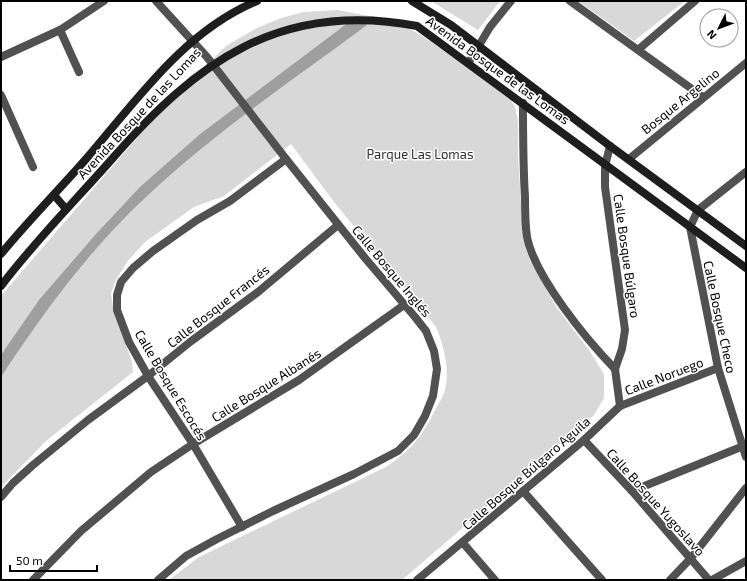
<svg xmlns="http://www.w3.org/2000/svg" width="747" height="581" font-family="'Exo 2',sans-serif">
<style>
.green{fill:#d8d8d8}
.water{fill:#9f9f9f}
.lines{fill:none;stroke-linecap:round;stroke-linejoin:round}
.street{stroke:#515151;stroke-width:8}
.secondary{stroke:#1e1e1e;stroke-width:8}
.labels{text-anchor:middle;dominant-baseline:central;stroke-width:3;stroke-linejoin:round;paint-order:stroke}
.street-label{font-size:13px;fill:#000;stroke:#fff}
.park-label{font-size:13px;fill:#2f2f2f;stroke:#fff}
</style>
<rect width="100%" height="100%" fill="#fff"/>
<g class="green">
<path d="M431 1H500L478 30Z"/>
<path d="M578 1H685L634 41Z"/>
<path d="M337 10 392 20 421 35 509 97 515 107 518 121V155L523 237 530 261 557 308 589 350 604 374V398L594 415 402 580H169L199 557 386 467C411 450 420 439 434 412 437 406 442 399 444 393 451 372 444 346 436 327L334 202 291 144 224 196 194 207 145 242 127 262 116 280 111 293 113 308 132 362 133 372 46 441 1 487V296L167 103 226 46 257 28 281 18 304 12Z"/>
</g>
<path class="water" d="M357 16 367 25C292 81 213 133 145 198 89 250 43 313 1 377V355L39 300 96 234 140 187 199 135Z"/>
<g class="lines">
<g class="street">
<path d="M156 1 207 57 286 159 365 258 415 317 426 331 434 351 437 369 433 396 425 416 414 435 398 451 354 474 273 511 217 539 186 556 158 580"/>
<path d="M570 1 703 97"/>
<path d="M60 30 79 72"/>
<path d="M639 49 695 1"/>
<path d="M1 57 60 30 104 1"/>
<path d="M469 62 490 27 511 1"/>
<path d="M1 95 33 167"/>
<path d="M523 103C523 134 523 166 525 197 525 210 525 224 527 237 535 277 586 339 615 369"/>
<path d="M629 159 746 63"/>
<path d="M746 172 698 210 690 227 718 368 746 457"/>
<path d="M620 406 718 368"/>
<path d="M584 440 632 491 709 580"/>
<path d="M523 491 602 580"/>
<path d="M632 491 741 447"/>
<path d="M1 497 13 483 33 465 88 420 148 376 190 342 258 292 338 225"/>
<path d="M242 527 193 444 148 376 129 342 117 310V295L121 282 133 268 153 251 197 220 230 201 286 159"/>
<path d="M463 543 495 580"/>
<path d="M33 580 81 531 151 472 193 444 299 380 404 305"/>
<path d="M417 580 584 440 620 406 615 369 622 349 625 330 605 187V166L610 146"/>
<path d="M670 580 691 558 746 488"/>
<path d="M712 580 746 561"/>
</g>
<g class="secondary">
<path d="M412 1 451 25 610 146 746 246"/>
<path d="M54 195 66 209"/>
<path d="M1 254C28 221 58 191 86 159 136 101 184 31 257 1"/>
<path d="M1 286C35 241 75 201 112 159 195 64 278 0 417 26L746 268"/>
</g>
</g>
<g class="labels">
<g class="street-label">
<text transform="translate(498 70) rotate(36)">Avenida Bosque de las Lomas</text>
<text transform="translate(680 101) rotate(-39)">Bosque Argelino</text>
<text transform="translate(139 113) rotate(-47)">Avenida Bosque de las Lomas</text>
<text transform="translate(627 256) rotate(82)">Calle Bosque Búlgaro</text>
<text transform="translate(392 271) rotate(50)">Calle Bosque Inglés</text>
<text transform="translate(218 306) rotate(-38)">Calle Bosque Francés</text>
<text transform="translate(720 317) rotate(78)">Calle Bosque Checo</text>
<text transform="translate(664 376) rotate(-21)">Calle Noruego</text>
<text transform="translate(171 385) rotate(59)">Calle Bosque Escocés</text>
<text transform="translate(266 385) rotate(-32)">Calle Bosque Albanés</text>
<text transform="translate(526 473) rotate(-41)">Calle Bosque Búlgaro Aguila</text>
<text transform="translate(656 502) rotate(48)">Calle Bosque Yugoslavo</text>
</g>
<g class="park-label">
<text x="420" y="154">Parque Las Lomas</text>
</g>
</g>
<rect width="747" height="581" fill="none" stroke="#000000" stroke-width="4"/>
<g transform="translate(719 28) rotate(228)"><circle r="19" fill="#ffffff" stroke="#999999"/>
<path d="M0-3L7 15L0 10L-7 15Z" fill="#000000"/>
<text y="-6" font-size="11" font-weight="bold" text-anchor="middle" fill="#000000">N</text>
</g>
<path d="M10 565v6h87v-6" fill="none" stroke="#000000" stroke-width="2"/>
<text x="16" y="565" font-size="12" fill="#000000" stroke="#ffffff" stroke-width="3" paint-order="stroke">50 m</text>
</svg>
